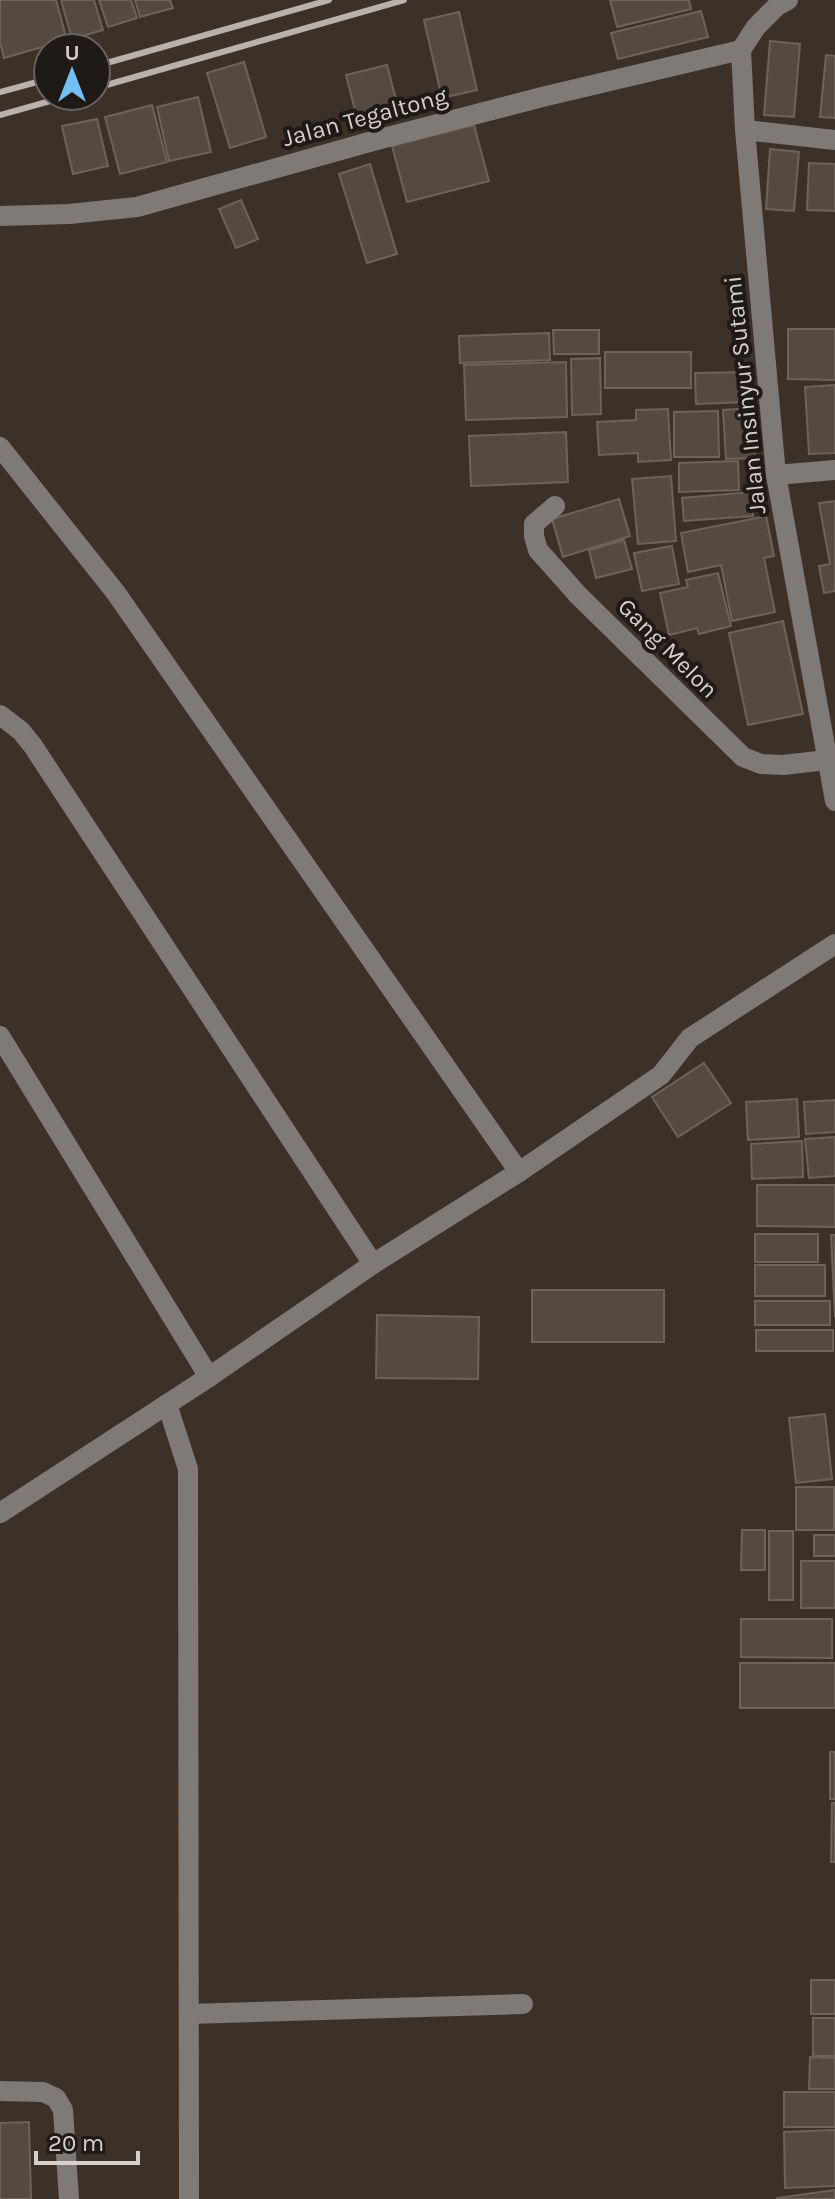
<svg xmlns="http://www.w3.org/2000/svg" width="835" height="2199" font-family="Karla,sans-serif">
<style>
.building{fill:#564a40;stroke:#6f6259;stroke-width:2}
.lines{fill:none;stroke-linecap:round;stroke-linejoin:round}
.minor{stroke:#807a76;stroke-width:20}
.rail{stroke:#bab1ac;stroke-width:6}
.labels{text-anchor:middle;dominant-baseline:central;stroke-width:8;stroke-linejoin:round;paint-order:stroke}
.street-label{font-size:24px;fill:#d7cfca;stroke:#1f1a16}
</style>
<rect width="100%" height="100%" fill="#3c3128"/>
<g class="building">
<path d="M0 0H56L67 40 4 58 0 42Z"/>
<path d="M61 0H94L103 30 72 39Z"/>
<path d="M99 0H131L137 18 108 27Z"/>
<path d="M135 0H170L173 8 140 17Z"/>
<path d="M610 0H689L691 9 617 27Z"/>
<path d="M701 11 708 37 618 59 611 33Z"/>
<path d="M459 12 477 90 442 98 424 20Z"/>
<path d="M770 41 800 44 794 117 764 115Z"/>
<path d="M826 55 835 56V118L820 117Z"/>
<path d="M244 62 266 137 230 148 207 73Z"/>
<path d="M387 65 398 107 357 118 346 75Z"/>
<path d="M198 97 211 152 169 161 157 107Z"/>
<path d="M152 105 167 162 120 174 105 117Z"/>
<path d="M97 119 108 166 73 174 62 126Z"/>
<path d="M474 125 489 181 407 202 392 146Z"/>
<path d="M770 149 799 152 794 211 766 209Z"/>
<path d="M809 163 835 164V211L807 210Z"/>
<path d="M370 164 397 254 367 263 339 174Z"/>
<path d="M241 200 258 239 236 248 219 209Z"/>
<path d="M788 329H835V380L788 379Z"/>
<path d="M553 330H599V354H554Z"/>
<path d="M549 333 550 360 460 363 459 336Z"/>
<rect x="605" y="352" width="86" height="36"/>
<path d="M600 358 601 414 572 415 571 359Z"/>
<path d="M566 362 567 417 466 420 464 365Z"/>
<path d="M746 372 747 402 696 404 695 373Z"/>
<path d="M835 385V453L809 454 805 387Z"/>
<path d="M752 408 755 458 726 459 723 410Z"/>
<path d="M668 409 671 460 638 462V453L599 455 597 422 636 420V410Z"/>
<path d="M718 411 719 457H674V412Z"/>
<path d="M566 432 568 482 471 486 469 436Z"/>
<path d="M738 461 739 490 679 492V463Z"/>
<path d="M671 476 676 541 638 544 632 479Z"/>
<path d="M751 492 753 516 684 521 682 498Z"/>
<path d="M619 499 630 536 563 557 552 519Z"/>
<path d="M835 501V591L824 593 819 566 830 564 819 503Z"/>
<path d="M766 516 774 556 764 558 775 612 732 621 721 565 688 572 681 533Z"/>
<path d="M624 540 632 569 596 578 589 550Z"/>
<path d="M672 546 679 584 642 591 634 553Z"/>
<path d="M718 573 731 626 699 634 697 628 669 635 660 593 688 587 686 580Z"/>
<path d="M783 621 803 714 748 725 729 633Z"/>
<path d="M704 1063 731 1103 678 1137 652 1097Z"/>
<path d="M797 1099 799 1137 748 1140 746 1102Z"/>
<path d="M835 1100V1132L806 1134 804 1102Z"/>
<path d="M835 1137V1176L809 1178 805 1139Z"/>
<path d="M802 1141 803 1177 752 1179 751 1144Z"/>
<path d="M757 1185H835V1227L757 1226Z"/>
<rect x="755" y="1234" width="63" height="28"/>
<path d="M831 1235H835V1317Z"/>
<rect x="755" y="1265" width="70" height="31"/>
<rect x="532" y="1290" width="132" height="52"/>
<rect x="755" y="1301" width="75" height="24"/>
<path d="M377 1315 479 1317 478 1379 376 1378Z"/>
<rect x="756" y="1330" width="77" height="21"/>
<path d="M825 1414 832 1479 796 1483 789 1418Z"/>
<rect x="796" y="1487" width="38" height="43"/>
<path d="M742 1530H765V1570H741Z"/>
<rect x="769" y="1531" width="24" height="69"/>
<rect x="814" y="1535" width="21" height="21"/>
<rect x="801" y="1561" width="34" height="47"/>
<path d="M741 1619H832V1658L741 1657Z"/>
<rect x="740" y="1663" width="95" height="45"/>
<rect x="830" y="1752" width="5" height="47"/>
<path d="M832 1803H835V1862H831Z"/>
<rect x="811" y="1980" width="24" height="34"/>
<rect x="813" y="2018" width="22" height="38"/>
<path d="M810 2057 835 2058V2089H809Z"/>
<rect x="784" y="2092" width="51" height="35"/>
<path d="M29 2122 31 2199H0V2123Z"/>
<path d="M835 2130V2186L785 2188 784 2132Z"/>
<path d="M835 2190V2199H777V2198Z"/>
</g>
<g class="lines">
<g class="minor">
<path d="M788 0 777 6 756 27 741 50 745 130 776 475 835 801"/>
<path d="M745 130 835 140"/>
<path d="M0 216 69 214 137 207 380 139 542 97 741 50"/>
<path d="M0 447 116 593 519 1172"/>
<path d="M776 475 835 470"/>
<path d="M555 506 534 524V536L538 550 578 595 743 757 761 764 783 765 827 760"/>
<path d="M0 715 21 731 33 746 373 1264"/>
<path d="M0 1036 209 1377"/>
<path d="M167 1404 188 1469 189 2199"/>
<path d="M0 1513 209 1377 373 1264 519 1172 661 1075 690 1038 835 944"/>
<path d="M189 2014 523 2004"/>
<path d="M0 2091 43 2092 56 2098 63 2110 69 2199"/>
</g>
<g class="rail">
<path d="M96 66 329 0"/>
<path d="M96 88 404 0"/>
<path d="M0 92 48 79"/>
<path d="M0 115 68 96"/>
</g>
</g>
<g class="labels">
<g class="street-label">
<text transform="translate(365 117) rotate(-15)">Jalan Tegaltong</text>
<text transform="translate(745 395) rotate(-96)">Jalan Insinyur Sutami</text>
<text transform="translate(668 648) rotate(45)">Gang Melon</text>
</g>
</g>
<g transform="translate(72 72)"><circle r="38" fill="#1f1a16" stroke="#69625e" stroke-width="2"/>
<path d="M0-6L14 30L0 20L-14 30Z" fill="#74c0f6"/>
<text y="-12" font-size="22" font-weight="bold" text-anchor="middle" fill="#d7cfca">U</text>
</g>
<path d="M36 2151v12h102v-12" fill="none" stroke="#d7cfca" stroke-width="4"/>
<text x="48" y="2151" font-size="24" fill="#d7cfca" stroke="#1f1a16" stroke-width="6" paint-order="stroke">20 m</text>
</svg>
